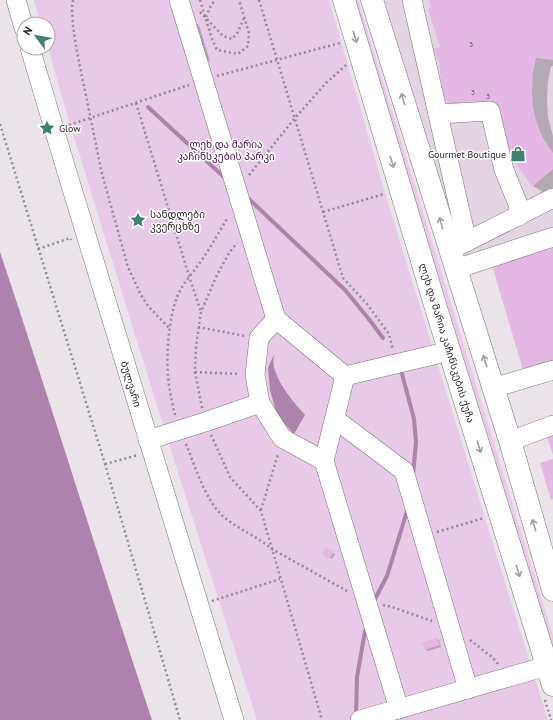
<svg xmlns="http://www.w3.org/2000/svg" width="553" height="720" font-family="'PT Sans','Noto Sans Georgian',sans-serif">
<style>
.built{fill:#e2d5e1}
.green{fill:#e8c9e7}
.water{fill:#ad82ac}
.shadow{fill:#0003}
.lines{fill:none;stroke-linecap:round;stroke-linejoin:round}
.stream{stroke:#ad82ac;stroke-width:4}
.building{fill:#e5b7e4}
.minor-casing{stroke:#7b747a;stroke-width:20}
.major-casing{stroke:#7b747a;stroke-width:23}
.path{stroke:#918c91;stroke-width:2.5;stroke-dasharray:2 3;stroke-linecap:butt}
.minor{stroke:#fff;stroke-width:19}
.major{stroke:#fff;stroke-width:22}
.oneway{stroke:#a09ea0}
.labels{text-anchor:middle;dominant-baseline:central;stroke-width:3;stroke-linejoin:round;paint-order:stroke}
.number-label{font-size:8px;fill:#5a4c59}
.poi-label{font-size:10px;fill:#2b282b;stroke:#fff;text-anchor:start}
.park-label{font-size:10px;fill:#49144a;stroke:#fff}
.street-label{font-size:10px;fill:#2b282b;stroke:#fff}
</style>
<rect width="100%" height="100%" fill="#eae3ea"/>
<path class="built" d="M381 0H553V227L463 257Z"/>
<g class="green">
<path d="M34 0H329L385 193 485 518 548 720H257L162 422 70 124 48 48V24H41Z"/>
<path d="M354 0H358L553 636V653Z"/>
</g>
<g class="water">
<path d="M0 252C52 407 100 564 152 720H0Z"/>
<path d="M274 354C273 360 273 367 276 373 280 386 295 404 305 415L294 434 284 423 276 411 270 390 268 368Z"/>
</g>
<g class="shadow">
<path d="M430 0H553V66H551L548 81 547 101 548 117 553 136V190L548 195 533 186 498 114 465 112 450 103 441 48Z"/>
<path d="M197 24 199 25 210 61 195 65 182 28Z"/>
<path d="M326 548 335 554 332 559 323 554Z"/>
<path d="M437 639 439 640 441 647 428 651 426 650 424 643Z"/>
</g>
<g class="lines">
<g class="stream">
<path d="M148 107 225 178"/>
<path d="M249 199 345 290 368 318 383 338"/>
<path d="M401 370 414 419 416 442 413 475"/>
<path d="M375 599 387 576 408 508"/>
<path d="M356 714 357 677 365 631"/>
</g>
</g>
<g class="building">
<path d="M429 0H553V60L536 58 533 72 532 92 533 108 537 124 543 138 553 153V169L532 187 510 154 502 134 495 102 485 106H468L462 103 455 102 449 104 445 99 442 90 439 62 435 53 432 49 440 47 428 9 432 7Z"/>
<path d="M553 243V361L523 370 491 262Z"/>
<path d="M553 432V455L546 434Z"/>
<path d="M553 459V499L551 500 540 463Z"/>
<path d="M326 547 334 552 329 559 322 554Z"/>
<path d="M437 638 440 645 425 650 422 642Z"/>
</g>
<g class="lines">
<defs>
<g id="minor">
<path d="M16 0 24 28"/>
<path d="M412 0 467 242"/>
<path d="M30 48 66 169 234 720"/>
<path d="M438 114 490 111 504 170 518 204 519 216"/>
<path d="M456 247 553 198"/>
<path d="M456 269 553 237"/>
<path d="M276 319 345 376 450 351"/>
<path d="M345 376 324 461 399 709"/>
<path d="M493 388 553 370"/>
<path d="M260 403 282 438 324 461"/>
<path d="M335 419 404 471 468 689"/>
<path d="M148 440 205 422 260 403 255 375 259 338 276 319 179 0"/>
<path d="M510 441 553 425"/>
<path d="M360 720 547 666"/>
</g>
<g id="major">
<path d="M344 0 436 308 553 685"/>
<path d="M372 0 510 441 553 590"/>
</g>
</defs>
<use href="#minor" class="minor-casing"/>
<use href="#major" class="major-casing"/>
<g class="path">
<path d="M73 0 72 8 73 26 77 52 102 174 128 267 141 295 148 306 170 329"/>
<path d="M200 0 212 39 217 50 238 54 248 46 249 33 239 0"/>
<path d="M259 0 343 278 367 304 389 334 393 350"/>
<path d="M200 12 205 17 223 36 232 39 238 32 244 18"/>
<path d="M206 17 211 5 216 0"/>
<path d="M217 76 340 43"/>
<path d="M136 103 189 276 201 312"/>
<path d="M0 124 105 464 180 720"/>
<path d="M69 125 189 85"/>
<path d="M249 175 295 118 326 83 346 65"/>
<path d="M323 212 384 194"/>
<path d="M38 249 70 238 71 240"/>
<path d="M198 327 245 336"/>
<path d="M195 372 240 374"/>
<path d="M202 408 195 372 196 346 201 312 216 277 229 253 237 243"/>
<path d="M175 415C172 402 169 389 168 376 166 353 169 319 177 297 182 284 193 273 201 261 211 247 219 232 228 217"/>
<path d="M211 435 230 477 261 511 322 720"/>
<path d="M186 444C196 468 205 501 225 518 240 530 258 537 272 549L347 591"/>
<path d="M105 464 138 455"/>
<path d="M261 510 278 454"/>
<path d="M437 532 484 518"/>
<path d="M212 601 280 579"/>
<path d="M383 605 392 607 432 621"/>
<path d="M470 640 492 657 498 664"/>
<path d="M545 700 551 720"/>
</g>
<use href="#minor" class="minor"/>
<use href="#major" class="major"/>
</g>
<defs><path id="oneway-shaft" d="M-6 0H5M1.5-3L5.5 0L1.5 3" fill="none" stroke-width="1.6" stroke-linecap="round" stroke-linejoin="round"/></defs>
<g class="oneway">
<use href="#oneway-shaft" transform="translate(355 37) rotate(73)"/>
<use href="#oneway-shaft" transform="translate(403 99) rotate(-107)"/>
<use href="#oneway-shaft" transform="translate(392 162) rotate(73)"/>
<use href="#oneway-shaft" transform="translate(441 223) rotate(-107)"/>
<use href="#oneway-shaft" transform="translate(485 361) rotate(-107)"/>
<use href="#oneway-shaft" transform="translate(479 447) rotate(73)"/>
<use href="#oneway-shaft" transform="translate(534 525) rotate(-106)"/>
<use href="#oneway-shaft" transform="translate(518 571) rotate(73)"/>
</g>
<defs>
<symbol id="sight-bare" viewBox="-9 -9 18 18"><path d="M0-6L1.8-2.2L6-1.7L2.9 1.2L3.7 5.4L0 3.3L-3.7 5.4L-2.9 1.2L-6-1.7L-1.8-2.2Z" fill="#3e8072" stroke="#fff" stroke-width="2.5" paint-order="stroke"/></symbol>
<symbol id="shop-bare" viewBox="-9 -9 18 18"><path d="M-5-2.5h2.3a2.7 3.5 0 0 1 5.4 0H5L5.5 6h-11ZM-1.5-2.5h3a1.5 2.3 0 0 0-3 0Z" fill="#3e8072" stroke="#fff" stroke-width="2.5" paint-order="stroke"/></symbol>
</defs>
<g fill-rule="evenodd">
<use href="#sight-bare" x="36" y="117" width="22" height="22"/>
<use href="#shop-bare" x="507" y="143" width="22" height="22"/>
<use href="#sight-bare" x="127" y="209" width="22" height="22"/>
</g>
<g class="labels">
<g class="number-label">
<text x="471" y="44">3</text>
<text x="473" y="92">3</text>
<text x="488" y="96">3</text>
</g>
<g class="poi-label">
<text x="59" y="128">Glow</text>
<text x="506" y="154" text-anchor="end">Gourmet Boutique</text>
<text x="150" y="214">სანდლები<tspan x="150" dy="12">კვერცხზე</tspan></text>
</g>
<g class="park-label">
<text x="226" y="144">ლეხ და მარია<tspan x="226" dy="12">კაჩინსკების პარკი</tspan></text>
</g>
<g class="street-label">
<text transform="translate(447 343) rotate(73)">ლეხ და მარია კაჩინსკების ქუჩა</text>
<text transform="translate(131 384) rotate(73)">ბულვარი</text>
</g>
</g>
<g transform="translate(36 36) rotate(302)"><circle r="19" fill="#ffffff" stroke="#aaa9aa"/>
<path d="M0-3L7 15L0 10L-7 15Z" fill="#3e8072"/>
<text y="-6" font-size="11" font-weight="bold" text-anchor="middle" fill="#2b282b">N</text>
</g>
</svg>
